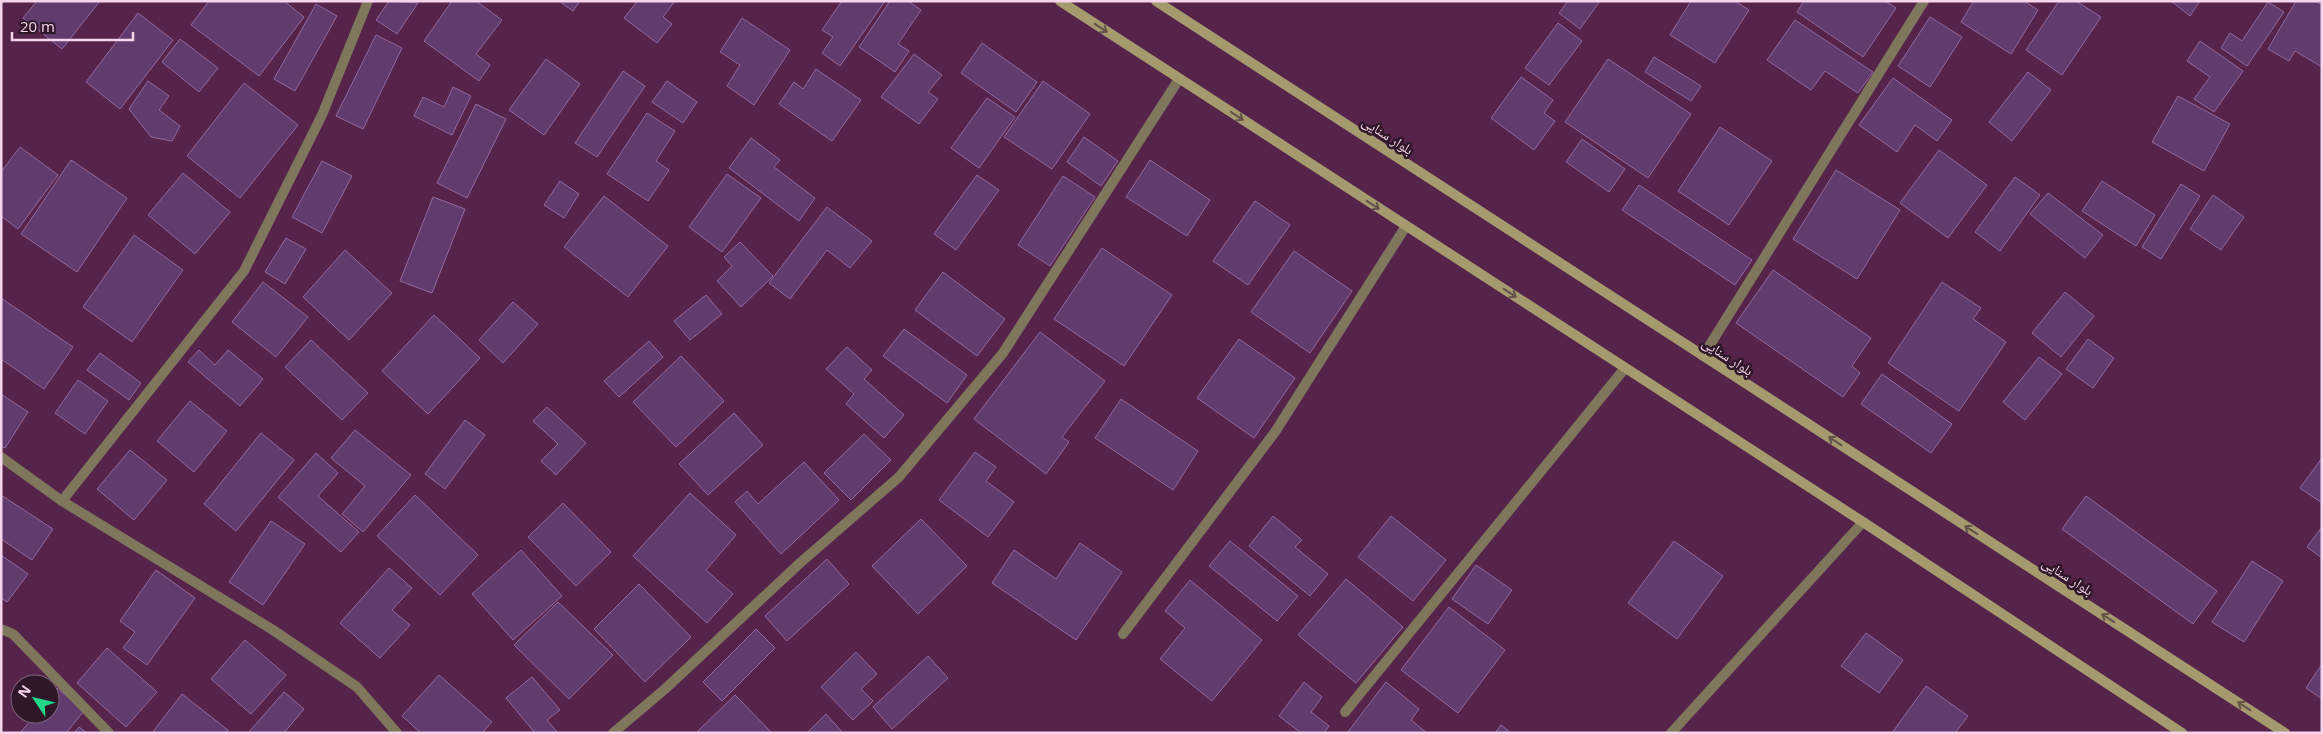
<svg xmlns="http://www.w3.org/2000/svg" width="2323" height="734" font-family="'Open Sans','Noto Naskh Arabic',sans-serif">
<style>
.building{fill:#613b6e;stroke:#926aa0}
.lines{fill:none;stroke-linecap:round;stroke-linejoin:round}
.minor{stroke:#7e775c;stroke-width:10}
.secondary{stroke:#a49a6e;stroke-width:10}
.oneway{stroke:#635248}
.labels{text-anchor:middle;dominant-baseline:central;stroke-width:5;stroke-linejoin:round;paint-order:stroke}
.street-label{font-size:14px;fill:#f6d5ec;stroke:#2e1728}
</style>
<rect width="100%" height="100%" fill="#56234b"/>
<g class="building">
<path d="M37 1H100L62 49 23 18Z"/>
<path d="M209 1H284L304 17 259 76 191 25Z"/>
<path d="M389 1 418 3 397 34 376 20Z"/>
<path d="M452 1H476L502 20 476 54 490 65 479 81 424 41Z"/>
<path d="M559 1H580L573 11Z"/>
<path d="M633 1H675L663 17 672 24 657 43 624 18 636 3Z"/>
<path d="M842 1H885L840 66 822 53 833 37 822 30Z"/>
<path d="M890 1H908L921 10 898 44 909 51 895 72 859 47Z"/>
<path d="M1568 1H1600L1580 29 1559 13Z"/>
<path d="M1691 1H1735L1749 10 1715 63 1670 35Z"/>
<path d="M1804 1H1885L1896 8 1863 57 1797 12Z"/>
<path d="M1974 1H2024L2038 10 2011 54 1961 22Z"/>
<path d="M2059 1H2076L2101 17 2062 75 2026 50Z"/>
<path d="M2171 1H2200L2190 16Z"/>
<path d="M2296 1H2315L2322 5V67L2295 51 2289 61 2268 49Z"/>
<path d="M2268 2 2284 12 2247 66 2221 48 2230 33 2242 41Z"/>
<path d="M316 4 337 16 295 91 274 79Z"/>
<path d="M138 13 173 40 120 109 86 82Z"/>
<path d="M1930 17 1962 37 1930 87 1898 66Z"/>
<path d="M742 18 790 50 754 105 727 86 740 65 720 52Z"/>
<path d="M1795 20 1873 72 1858 93 1825 71 1811 90 1767 60Z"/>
<path d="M1558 23 1582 41 1549 85 1525 68Z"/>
<path d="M376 35 402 48 363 129 336 116Z"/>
<path d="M180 39 218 68 199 92 162 62Z"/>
<path d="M2200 41 2243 71 2214 112 2194 99 2210 77 2187 61Z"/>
<path d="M982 43 1037 82 1016 112 961 73Z"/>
<path d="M914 54 942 75 928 92 938 99 919 124 881 97Z"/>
<path d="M1654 57 1701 86 1691 101 1645 72Z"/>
<path d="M546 59 580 84 544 135 509 110Z"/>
<path d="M1608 59 1691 114 1648 178 1565 122Z"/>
<path d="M816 69 861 100 832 141 779 104 794 82 803 89Z"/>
<path d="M623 71 645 86 597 157 575 143Z"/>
<path d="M2028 72 2051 90 2012 141 1989 122Z"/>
<path d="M1521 77 1553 100 1544 113 1555 121 1534 150 1491 118Z"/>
<path d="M1893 78 1952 120 1937 141 1915 125 1897 152 1859 125Z"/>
<path d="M148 81 169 96 159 110 180 126 172 141 151 137 129 109Z"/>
<path d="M667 81 697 102 683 123 652 102Z"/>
<path d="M1043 81 1090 114 1052 169 1004 137Z"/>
<path d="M244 83 298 125 240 198 187 156Z"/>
<path d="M453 87 471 96 452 135 414 116 423 97 444 107Z"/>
<path d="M2178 96 2230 124 2204 171 2152 142Z"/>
<path d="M987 98 1015 117 979 168 951 148Z"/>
<path d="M476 104 506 119 467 198 437 183Z"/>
<path d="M647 113 675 131 656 161 669 170 648 201 607 174Z"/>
<path d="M1720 127 1772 161 1729 225 1678 191Z"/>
<path d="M1084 137 1118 161 1101 186 1067 162Z"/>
<path d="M751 138 780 160 774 167 815 198 799 221 729 168Z"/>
<path d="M1582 139 1625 169 1609 192 1566 162Z"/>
<path d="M20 147 58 175 18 229 1 216V172Z"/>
<path d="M1939 150 1987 185 1948 238 1900 203Z"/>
<path d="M71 160 127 198 77 272 21 234Z"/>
<path d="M1150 160 1210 200 1187 236 1126 197Z"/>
<path d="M322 161 352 176 322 233 292 217Z"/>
<path d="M1836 170 1900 210 1857 279 1793 239Z"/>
<path d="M183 173 230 212 195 254 148 215Z"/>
<path d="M727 174 761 198 722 252 689 227Z"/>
<path d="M977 175 999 190 956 250 934 234Z"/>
<path d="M1063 176 1095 197 1050 266 1018 245Z"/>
<path d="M2015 177 2040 195 2000 251 1975 232Z"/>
<path d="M560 181 579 194 564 218 544 205Z"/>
<path d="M2102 181 2155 215 2136 246 2082 211Z"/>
<path d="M2181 184 2200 196 2161 259 2142 247Z"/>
<path d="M1639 185 1752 260 1735 285 1622 210Z"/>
<path d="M2048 193 2103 235 2085 258 2030 214Z"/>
<path d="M2213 195 2244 217 2221 250 2190 229Z"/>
<path d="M604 196 668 246 628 297 564 247Z"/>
<path d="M433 197 465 209 432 293 400 281Z"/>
<path d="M1255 201 1290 225 1248 285 1213 261Z"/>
<path d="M827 207 872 241 850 268 827 250 790 299 769 283Z"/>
<path d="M134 235 183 270 132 342 83 307Z"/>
<path d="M286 238 306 249 285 284 265 272Z"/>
<path d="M740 242 773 276 741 307 717 281 732 266 724 257Z"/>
<path d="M1102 248 1172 295 1124 366 1054 319Z"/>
<path d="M345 250 392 293 349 340 303 297Z"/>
<path d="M1294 251 1352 291 1310 353 1251 312Z"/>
<path d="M1773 270 1871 338 1852 366 1860 373 1843 397 1736 323Z"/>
<path d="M943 272 1005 319 977 356 915 310Z"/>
<path d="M263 282 308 317 276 357 232 322Z"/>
<path d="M1942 282 1981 308 1973 319 2006 342 1959 411 1888 363Z"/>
<path d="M2065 292 2094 316 2061 357 2032 333Z"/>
<path d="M706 295 722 314 690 340 674 321Z"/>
<path d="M1 298 73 347 44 389 1 359Z"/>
<path d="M513 302 538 324 503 363 479 340Z"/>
<path d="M434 315 480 358 428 414 382 371Z"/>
<path d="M904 329 967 375 947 403 883 356Z"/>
<path d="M1040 332 1105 381 1062 437 1069 442 1046 474 974 419Z"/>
<path d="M1239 339 1295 378 1254 438 1197 398Z"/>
<path d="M2088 339 2114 358 2093 388 2066 369Z"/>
<path d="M311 340 368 393 342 420 285 367Z"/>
<path d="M649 341 663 357 619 397 604 381Z"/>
<path d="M847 347 872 370 864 379 904 415 884 438 846 404 854 394 826 369Z"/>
<path d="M199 350 215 365 228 350 263 379 240 406 188 362Z"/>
<path d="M100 353 141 383 129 400 87 370Z"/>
<path d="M681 356 724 401 676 447 633 402Z"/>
<path d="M2039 357 2062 374 2025 420 2003 402Z"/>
<path d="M1882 374 1952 424 1931 453 1861 404Z"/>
<path d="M78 380 108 401 85 434 55 413Z"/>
<path d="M1 394 28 412 5 448 1 446Z"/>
<path d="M1121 399 1198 451 1173 490 1095 438Z"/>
<path d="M190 401 227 431 194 472 157 441Z"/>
<path d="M547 407 586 443 556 475 541 461 558 444 533 421Z"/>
<path d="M734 413 763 445 708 495 679 464Z"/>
<path d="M465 420 485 435 445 489 425 474Z"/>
<path d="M355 430 411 475 363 532 342 514 365 486 331 458Z"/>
<path d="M261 433 294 460 236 531 204 504Z"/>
<path d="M864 434 891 460 851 500 824 473Z"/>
<path d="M130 450 167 480 134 520 97 489Z"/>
<path d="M975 452 996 467 986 481 1014 502 988 537 939 500Z"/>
<path d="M316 453 338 473 318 496 359 532 341 552 278 497Z"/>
<path d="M2322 458V503L2300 488Z"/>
<path d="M804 462 839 500 781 554 735 502 747 491 758 504Z"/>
<path d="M690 493 736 535 706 570 733 594 707 623 633 556Z"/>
<path d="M1 495 53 529 32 560 1 539Z"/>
<path d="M415 495 478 555 440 595 377 536Z"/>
<path d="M2086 496 2217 591 2193 624 2062 529Z"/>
<path d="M563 503 611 552 576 586 528 537Z"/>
<path d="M1273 516 1302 540 1295 547 1328 574 1310 596 1249 546Z"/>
<path d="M1391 516 1446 560 1413 601 1358 557Z"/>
<path d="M921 519 967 566 918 614 872 566Z"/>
<path d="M271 521 305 544 263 605 229 582Z"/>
<path d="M2322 527V558L2307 547Z"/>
<path d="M1230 541 1298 596 1277 621 1209 566Z"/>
<path d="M1674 541 1723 576 1677 639 1628 603Z"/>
<path d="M1080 543 1122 572 1076 640 992 583 1014 550 1056 579Z"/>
<path d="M521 550 562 596 513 640 472 594Z"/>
<path d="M1 555 28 574 7 602 1 598Z"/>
<path d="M827 559 849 584 787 641 765 616Z"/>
<path d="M2252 561 2283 581 2244 642 2212 622Z"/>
<path d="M1476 565 1512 590 1488 624 1452 599Z"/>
<path d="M389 568 412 588 392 610 410 625 380 658 340 623Z"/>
<path d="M156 570 195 598 147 665 123 648 135 632 120 621Z"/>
<path d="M1346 579 1403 627 1356 683 1298 635Z"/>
<path d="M1190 580 1262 640 1212 701 1160 659 1185 628 1165 611Z"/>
<path d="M639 584 691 637 645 682 594 629Z"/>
<path d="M558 602 613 655 569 699 514 645Z"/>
<path d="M1449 607 1505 650 1458 713 1401 670Z"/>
<path d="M756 629 775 648 722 701 703 682Z"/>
<path d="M1866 633 1903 660 1879 693 1841 666Z"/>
<path d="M245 640 286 675 251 714 211 679Z"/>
<path d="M107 648 157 692 126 727 77 683Z"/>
<path d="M856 652 877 674 861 689 873 701 853 720 821 687Z"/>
<path d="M928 656 948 678 892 729 873 707Z"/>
<path d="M2322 664V699L2306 688Z"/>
<path d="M439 675 492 722 482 733H421L402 716Z"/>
<path d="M532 677 560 710 547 720 558 733H535L506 698Z"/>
<path d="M1304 682 1322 697 1311 712 1329 726 1324 733H1301L1279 716Z"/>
<path d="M1386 682 1419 709 1411 720 1427 733H1347Z"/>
<path d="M1926 686 1968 716 1955 733H1892Z"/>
<path d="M57 688 84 711 66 733H20L36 714H50V697Z"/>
<path d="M284 692 304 709 284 733H248Z"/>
<path d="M182 694 228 730 226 733H152Z"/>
<path d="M735 695 772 733H696Z"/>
<path d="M826 714 843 733H807Z"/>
<path d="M1501 725 1511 733H1495Z"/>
<path d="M79 727 87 733H74Z"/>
</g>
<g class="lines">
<g class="minor">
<path d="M1703 356 1924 1"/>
<path d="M1 457 62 501 273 630 357 687 397 733"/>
<path d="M62 501 244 271 322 115 368 1"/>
<path d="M1 629 13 634 109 733"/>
<path d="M1123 634 1275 432 1406 226"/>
<path d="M1345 712 1625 368"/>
<path d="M613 733 665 689 800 563 899 477 1003 353 1179 79"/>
<path d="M1671 733 1863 522"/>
</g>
<g class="secondary">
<path d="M1060 1 1863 522 2182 733"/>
<path d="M1156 1 2285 733"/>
</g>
</g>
<defs><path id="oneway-shaft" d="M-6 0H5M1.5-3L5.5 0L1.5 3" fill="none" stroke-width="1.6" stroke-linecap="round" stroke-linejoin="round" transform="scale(1.25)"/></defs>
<g class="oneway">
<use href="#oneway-shaft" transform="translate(1101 28) rotate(33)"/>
<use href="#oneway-shaft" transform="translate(1237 116) rotate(33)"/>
<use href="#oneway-shaft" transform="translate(1373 205) rotate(33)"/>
<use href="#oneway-shaft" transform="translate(1510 293) rotate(33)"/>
<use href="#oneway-shaft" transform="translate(1835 441) rotate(-147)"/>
<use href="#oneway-shaft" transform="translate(1971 530) rotate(-147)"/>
<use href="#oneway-shaft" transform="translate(2108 618) rotate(-147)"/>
<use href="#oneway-shaft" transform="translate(2244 706) rotate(-147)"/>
</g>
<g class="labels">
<g class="street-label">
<text transform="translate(1388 135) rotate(33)">بلوار سنایی</text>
<text transform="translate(1728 356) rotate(33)">بلوار سنایی</text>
<text transform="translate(2068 576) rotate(33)">بلوار سنایی</text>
</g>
</g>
<rect width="2323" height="734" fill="none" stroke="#f6d5ec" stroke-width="5"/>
<g transform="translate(35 699) rotate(305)"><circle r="24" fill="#2e1728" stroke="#7e6376"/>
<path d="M0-4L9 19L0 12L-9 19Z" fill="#20d887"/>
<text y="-8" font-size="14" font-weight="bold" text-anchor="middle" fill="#f6d5ec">N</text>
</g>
<path d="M12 32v8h121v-8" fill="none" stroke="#f6d5ec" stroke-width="2.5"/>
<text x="20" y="32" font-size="15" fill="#f6d5ec" stroke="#2e1728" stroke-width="4" paint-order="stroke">20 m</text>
</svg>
